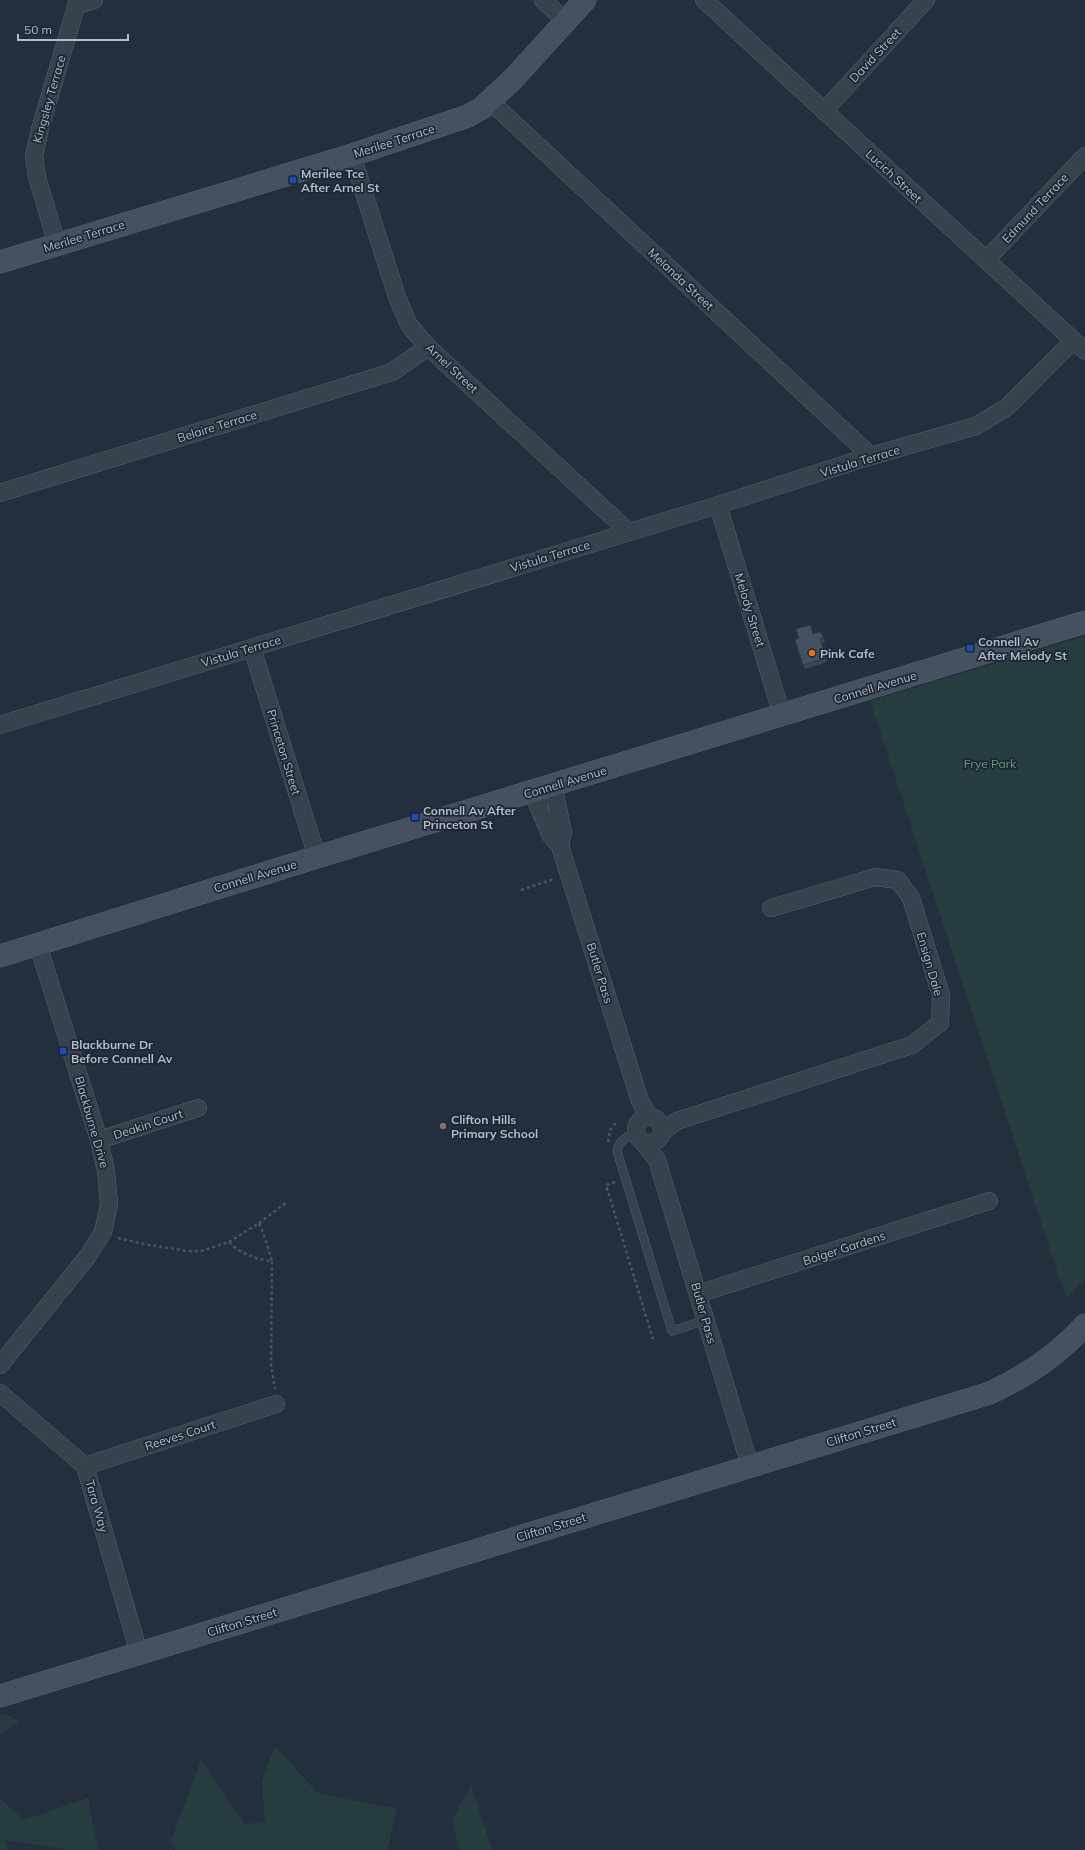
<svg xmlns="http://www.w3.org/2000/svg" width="1085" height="1850" font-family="Mulish,sans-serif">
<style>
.green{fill:#263c3f}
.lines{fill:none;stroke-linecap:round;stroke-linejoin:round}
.lane-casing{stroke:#565f6c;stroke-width:9}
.street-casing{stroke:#565f6c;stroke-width:18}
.secondary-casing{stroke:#565f6c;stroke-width:23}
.path{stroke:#44595c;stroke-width:2.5;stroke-dasharray:3 3;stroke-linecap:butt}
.lane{stroke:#38414e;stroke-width:8}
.street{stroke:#38414e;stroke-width:17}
.secondary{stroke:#465061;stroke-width:22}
.wall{fill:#3b4654}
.building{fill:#455162;stroke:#303945}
.transit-dot{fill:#1a4fb4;stroke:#1d2633;stroke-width:1.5}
.food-dot{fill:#e8710a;stroke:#1d2633;stroke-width:1.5}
.education-dot{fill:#8d6e63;stroke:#1d2633;stroke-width:1.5}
.labels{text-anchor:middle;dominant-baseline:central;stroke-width:3.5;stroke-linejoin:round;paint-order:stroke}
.street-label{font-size:12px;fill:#b4bcc9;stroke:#1d2633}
.poi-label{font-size:12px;font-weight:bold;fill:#b4bcc9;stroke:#1d2633;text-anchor:start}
.park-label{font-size:12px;fill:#6b9a76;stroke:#1d2633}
</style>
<rect width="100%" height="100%" fill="#242f3e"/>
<g class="green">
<path d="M1085 636V1279L1066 1298 870 701Z"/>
<path d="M5 1714 20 1721 0 1734V1716Z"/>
<path d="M275 1746 318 1793 397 1809 387 1850H175L171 1841 201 1760 245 1824 265 1822 262 1781Z"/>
<path d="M471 1785 492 1850H460L452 1821Z"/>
<path d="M88 1798 98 1850H72L4 1840 8 1850H0V1799L24 1820Z"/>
</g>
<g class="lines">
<defs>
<path id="lane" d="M636 1132C627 1137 619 1140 617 1151L672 1331 706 1320"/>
<g id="street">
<path d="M543 0 566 22"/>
<path d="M704 0 1085 351"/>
<path d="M76 6 94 0"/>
<path d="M490 101 871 456"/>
<path d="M824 111 926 0"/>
<path d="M352 155 397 297 409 325 428 347 629 532"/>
<path d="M57 244 37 177 34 156 40 129 78 0"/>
<path d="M986 260 1085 156"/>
<path d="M0 493 392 372 428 347"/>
<path d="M718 505 782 715"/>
<path d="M252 648 317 857"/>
<path d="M0 725 718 505 871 456 976 426 1007 407 1073 341"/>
<path d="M553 786 563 832 560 846"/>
<path d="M532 792 551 836 560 846 640 1101 649 1117"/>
<circle cx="649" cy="1130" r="13"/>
<path d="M662 1132 677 1121 912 1045 940 1023 941 995 911 898 898 880 875 877 771 908"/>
<path d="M99 1140 198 1108"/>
<path d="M643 1142 657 1160 750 1466"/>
<path d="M698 1294 989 1201"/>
<path d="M0 1365 88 1256 103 1232 109 1204 106 1171 99 1140 38 945"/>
<path d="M0 1393 85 1466 139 1653"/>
<path d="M85 1466 276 1404"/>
</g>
<g id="secondary">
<path d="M0 262 352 155 468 116 482 108 513 79 585 0"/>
<path d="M0 956 317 857 1085 622"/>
<path d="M0 1696 990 1393C1028 1375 1056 1356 1085 1325"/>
</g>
</defs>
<use href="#lane" class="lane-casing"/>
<use href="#street" class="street-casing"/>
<use href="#secondary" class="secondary-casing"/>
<g class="path">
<path d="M521 890 554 879"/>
<path d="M608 1142 610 1130 616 1123"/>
<path d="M615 1182 606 1185 653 1339"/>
<path d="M259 1223 287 1202"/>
<path d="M118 1238 149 1245 188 1251H201L229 1242C239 1253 257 1260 272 1261L271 1365 275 1389"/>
<path d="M229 1242 259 1223 264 1235 272 1261"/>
</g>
<use href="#lane" class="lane"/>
<use href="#street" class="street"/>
<use href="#secondary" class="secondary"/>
</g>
<path class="wall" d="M821 632 825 642 821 643 827 662 805 669 803 665 799 638Z"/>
<path class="building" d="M810 625 813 634 821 632 823 638H820L826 658 803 665 795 640 799 638 796 629Z"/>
<g class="transit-dot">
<rect x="289" y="176" width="8" height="8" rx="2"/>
<rect x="966" y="644" width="8" height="8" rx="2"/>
<rect x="411" y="813" width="8" height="8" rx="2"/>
<rect x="59" y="1047" width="8" height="8" rx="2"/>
</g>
<circle class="food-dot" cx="812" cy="653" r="4"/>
<circle class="education-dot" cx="443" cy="1126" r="4"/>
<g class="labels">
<g class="street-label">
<text transform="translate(875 55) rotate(-47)">David Street</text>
<text transform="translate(49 99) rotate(-74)">Kingsley Terrace</text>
<text transform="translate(394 141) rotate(-18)">Merilee Terrace</text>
<text transform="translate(894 176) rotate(43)">Lucich Street</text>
<text transform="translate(1035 208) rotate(-47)">Edmund Terrace</text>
<text transform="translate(84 236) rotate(-17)">Merilee Terrace</text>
<text transform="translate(681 279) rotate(43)">Melanda Street</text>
<text transform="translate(452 368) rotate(43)">Arnel Street</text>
<text transform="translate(217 426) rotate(-17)">Belaire Terrace</text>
<text transform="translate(860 461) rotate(-17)">Vistula Terrace</text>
<text transform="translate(550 556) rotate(-17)">Vistula Terrace</text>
<text transform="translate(750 610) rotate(73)">Melody Street</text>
<text transform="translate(241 651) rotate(-17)">Vistula Terrace</text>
<text transform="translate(875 687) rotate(-17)">Connell Avenue</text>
<text transform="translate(284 752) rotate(73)">Princeton Street</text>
<text transform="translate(565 782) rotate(-17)">Connell Avenue</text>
<text transform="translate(255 876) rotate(-17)">Connell Avenue</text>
<text transform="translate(930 964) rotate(74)">Ensign Dale</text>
<text transform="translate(600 973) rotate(73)">Butler Pass</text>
<text transform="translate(92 1122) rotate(74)">Blackburne Drive</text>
<text transform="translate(148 1124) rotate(-18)">Deakin Court</text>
<text transform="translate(844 1248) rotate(-18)">Bolger Gardens</text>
<text transform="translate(704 1313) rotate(74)">Butler Pass</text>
<text transform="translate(861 1432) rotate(-17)">Clifton Street</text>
<text transform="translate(180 1435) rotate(-18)">Reeves Court</text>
<text transform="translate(97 1506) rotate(74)">Tara Way</text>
<text transform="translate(551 1527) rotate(-17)">Clifton Street</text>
<text transform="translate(242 1622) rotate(-17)">Clifton Street</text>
</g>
<g class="poi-label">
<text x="301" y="173">Merilee Tce<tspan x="301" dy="14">After Arnel St</tspan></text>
<text x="978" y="641">Connell Av<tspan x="978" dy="14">After Melody St</tspan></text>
<text x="820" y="653">Pink Cafe</text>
<text x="423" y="810">Connell Av After<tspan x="423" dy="14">Princeton St</tspan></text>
<text x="71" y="1044">Blackburne Dr<tspan x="71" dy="14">Before Connell Av</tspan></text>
<text x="451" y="1119">Clifton Hills<tspan x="451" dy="14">Primary School</tspan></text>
</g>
<g class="park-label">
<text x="990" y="763">Frye Park</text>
</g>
</g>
<path d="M18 34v6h110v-6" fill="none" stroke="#b4bcc9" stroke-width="2"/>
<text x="24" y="34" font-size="12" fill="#b4bcc9" stroke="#1d2633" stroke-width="3" paint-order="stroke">50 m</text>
</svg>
